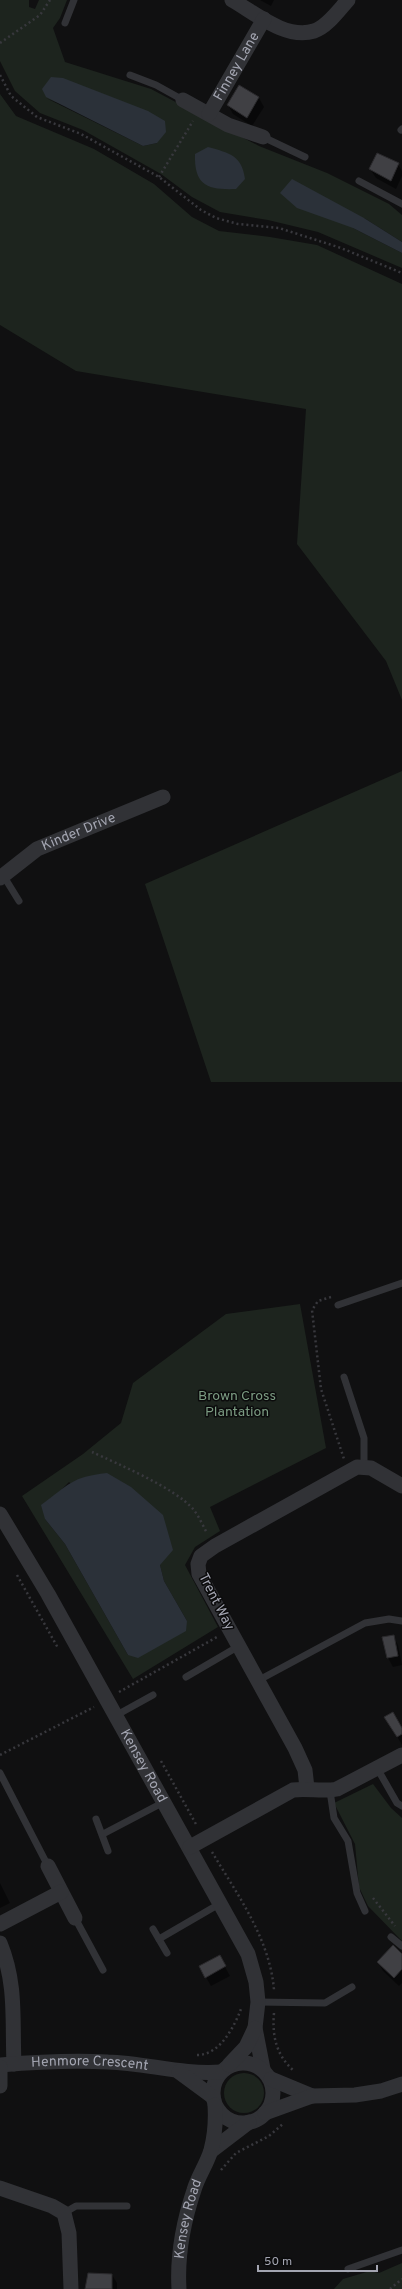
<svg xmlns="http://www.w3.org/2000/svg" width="402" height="2289" font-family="Overpass,sans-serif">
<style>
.green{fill:#1d241e;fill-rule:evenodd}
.water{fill:#2b3139}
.shadow{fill:#0007}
.building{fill:#404044;stroke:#2b2a2d}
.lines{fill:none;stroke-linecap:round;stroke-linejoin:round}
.path{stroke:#38383d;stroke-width:2.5;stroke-dasharray:2 3;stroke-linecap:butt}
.lane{stroke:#313236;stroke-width:7}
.street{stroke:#313236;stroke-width:15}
.labels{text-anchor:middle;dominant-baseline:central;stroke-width:3;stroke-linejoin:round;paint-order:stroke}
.street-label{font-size:14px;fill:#a3a5b1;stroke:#0b0b0c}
.park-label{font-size:14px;fill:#7b9b82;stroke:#0b0b0c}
</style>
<rect width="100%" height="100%" fill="#101011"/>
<g class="green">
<path d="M0 0H29V7L35 9 39 0H67L60 18 53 28 65 62 151 89 259 146 327 173 389 204 402 215V242L364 218 353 228 402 253V268L318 232 268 220 220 212 192 197 161 174 83 130 40 113 15 91 0 61ZM46 98 157 143 143 146Z"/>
<path d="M0 94 16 116 94 149 154 184 192 217 219 231 270 237 317 245 402 284V700L386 661 297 544 306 409 76 371 0 325Z"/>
<path d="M402 771V1082H211L145 884Z"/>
<path d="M300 1304 326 1448 210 1507 220 1531 195 1547 185 1565 218 1627 133 1679 22 1496 83 1454 121 1423 133 1383 226 1314ZM69 1482 160 1565 164 1581 187 1621 128 1655 65 1544 45 1519 58 1493Z"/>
<path d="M373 1784 391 1808 402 1818V1941L368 1906 359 1887 355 1844 334 1803Z"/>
<circle cx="244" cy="2093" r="20"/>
<path d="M402 2263V2289H334L343 2279 370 2271 379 2273Z"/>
</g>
<g class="water">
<path d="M51 77 63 78 148 111 165 121 166 132 157 143 143 146 46 97 42 89Z"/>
<path d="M208 147C229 153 242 155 245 179L236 189C208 190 194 186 195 154Z"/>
<path d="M292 179 364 218 402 242V253L353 228 297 208 280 193Z"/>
<path d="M107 1473 131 1487 163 1515 173 1550 160 1565 164 1581 187 1621 186 1631 138 1658 128 1655 65 1544 45 1519 41 1505C70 1484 71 1477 107 1473Z"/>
</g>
<g class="shadow">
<path d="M260 0H274L271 6Z"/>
<path d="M239 86 259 98 264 107 252 126 233 114 228 105Z"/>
<path d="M398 164 402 171V176L396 189 376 178 370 169Z"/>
<path d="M393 1636 398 1645 402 1665 393 1667 388 1658 383 1638Z"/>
<path d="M386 1717 402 1729V1745Z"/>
<path d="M0 1883 10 1903 0 1908Z"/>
<path d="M402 1955V1983L399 1986 383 1971 378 1962Z"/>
<path d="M219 1956 230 1976 211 1986 200 1967Z"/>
<path d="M112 2275 117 2283V2289H86Z"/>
</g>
<g class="building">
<path d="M239 85 259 97 247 118 227 105Z"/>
<path d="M377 153 399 163 391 181 369 169Z"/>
<path d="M394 1635 398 1656 387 1658 382 1637Z"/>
<path d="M393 1712 402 1728V1734L397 1737 384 1717Z"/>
<path d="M393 1945 402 1954V1969L394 1978 377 1962Z"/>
<path d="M220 1955 226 1966 205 1978 199 1966Z"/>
<path d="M88 2273 112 2274V2289H85Z"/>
</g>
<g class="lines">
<g class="path">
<path d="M0 43 40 15 50 0"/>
<path d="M0 75 11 96 37 117 81 134 159 177 201 210 216 218 238 224 279 228 341 248 402 273"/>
<path d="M159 177 193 121"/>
<path d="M331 1297 318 1301 312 1310 321 1389 344 1459"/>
<path d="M92 1452C118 1464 175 1488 193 1509 199 1516 203 1526 207 1533"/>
<path d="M17 1575 58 1648"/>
<path d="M119 1692 217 1637"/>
<path d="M0 1755 94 1707"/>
<path d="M161 1761 197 1826"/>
<path d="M212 1852C237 1894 270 1939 274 1990"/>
<path d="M373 1898 395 1926"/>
<path d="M274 2013C272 2036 276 2055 294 2071"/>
<path d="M197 2055C220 2055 234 2027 241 2009"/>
<path d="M221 2170 236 2153 269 2136 284 2123"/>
<path d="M390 2289 402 2279"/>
</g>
<g class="lane">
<path d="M65 23 74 0"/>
<path d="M130 75 156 85 183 100"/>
<path d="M401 130 402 129"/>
<path d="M263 137 305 157"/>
<path d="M359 181 402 204"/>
<path d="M3 875 19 901"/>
<path d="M338 1305 402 1283"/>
<path d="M344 1377 364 1438V1466"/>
<path d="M186 1677 239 1646"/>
<path d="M259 1680 365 1623 389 1619 402 1621"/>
<path d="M115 1716 153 1695"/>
<path d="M377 1768 397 1803 402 1806"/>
<path d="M0 1773 48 1866"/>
<path d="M330 1791 334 1818 348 1841 357 1893 365 1911"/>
<path d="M96 1819 108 1851"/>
<path d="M103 1834 164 1802"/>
<path d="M75 1918 103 1970"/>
<path d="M153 1929 167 1953"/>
<path d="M391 1937 402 1946"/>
<path d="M159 1939 221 1903"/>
<path d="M258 2002 325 2003 352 1987"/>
<path d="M64 2213 76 2206H127"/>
<path d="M348 2269 402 2250"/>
</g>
<g class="street">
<path d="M232 0C255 13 286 40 314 31 327 27 339 10 348 0"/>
<path d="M183 100 228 125 263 137"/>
<path id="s1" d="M209 114 264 19"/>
<path id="s2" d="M0 878 37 849 163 797"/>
<path id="s3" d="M0 1514 48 1594 248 1954 256 1982 258 2002 255 2028 263 2069"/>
<path d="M307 1788 305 1770 295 1748 199 1574 198 1564 201 1556 215 1546 357 1467 371 1468 402 1486"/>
<path d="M190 1847 293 1790C308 1788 323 1792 337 1789L402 1755"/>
<path d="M48 1866 75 1918"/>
<path d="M0 1924 61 1892"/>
<path d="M0 1943C17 1984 12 2021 14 2064"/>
<circle cx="243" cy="2093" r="30"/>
<path id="s4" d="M0 2065C35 2062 72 2060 108 2062 146 2063 182 2075 221 2072"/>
<path d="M229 2065 246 2047 255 2028"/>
<path d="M0 2067V2086"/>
<path d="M179 2072 213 2097"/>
<path d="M271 2079 312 2096"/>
<path d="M265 2113 312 2096 355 2095 381 2091 402 2084"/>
<path d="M211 2151 249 2122"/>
<path d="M0 2188 52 2206 64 2213 69 2233 71 2289"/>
<path id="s5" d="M179 2289C177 2257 184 2220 194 2190 198 2176 207 2164 211 2150 215 2135 216 2121 215 2105"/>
</g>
</g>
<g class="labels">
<g class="street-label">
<text stroke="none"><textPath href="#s1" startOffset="55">Finney Lane</textPath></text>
<text stroke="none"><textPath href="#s2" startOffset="92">Kinder Drive</textPath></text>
<text transform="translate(216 1602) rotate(63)">Trent Way</text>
<text stroke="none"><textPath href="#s3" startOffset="290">Kensey Road</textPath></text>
<text stroke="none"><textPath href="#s4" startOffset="90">Henmore Crescent</textPath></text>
<text stroke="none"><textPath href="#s5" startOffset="71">Kensey Road</textPath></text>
</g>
<g class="park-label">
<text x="237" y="1396">Brown Cross<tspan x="237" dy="16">Plantation</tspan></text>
</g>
</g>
<path d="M258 2265v6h119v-6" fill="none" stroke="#a3a5b1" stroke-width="2"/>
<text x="264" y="2265" font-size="12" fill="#a3a5b1" stroke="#0b0b0c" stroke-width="3" paint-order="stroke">50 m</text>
</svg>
